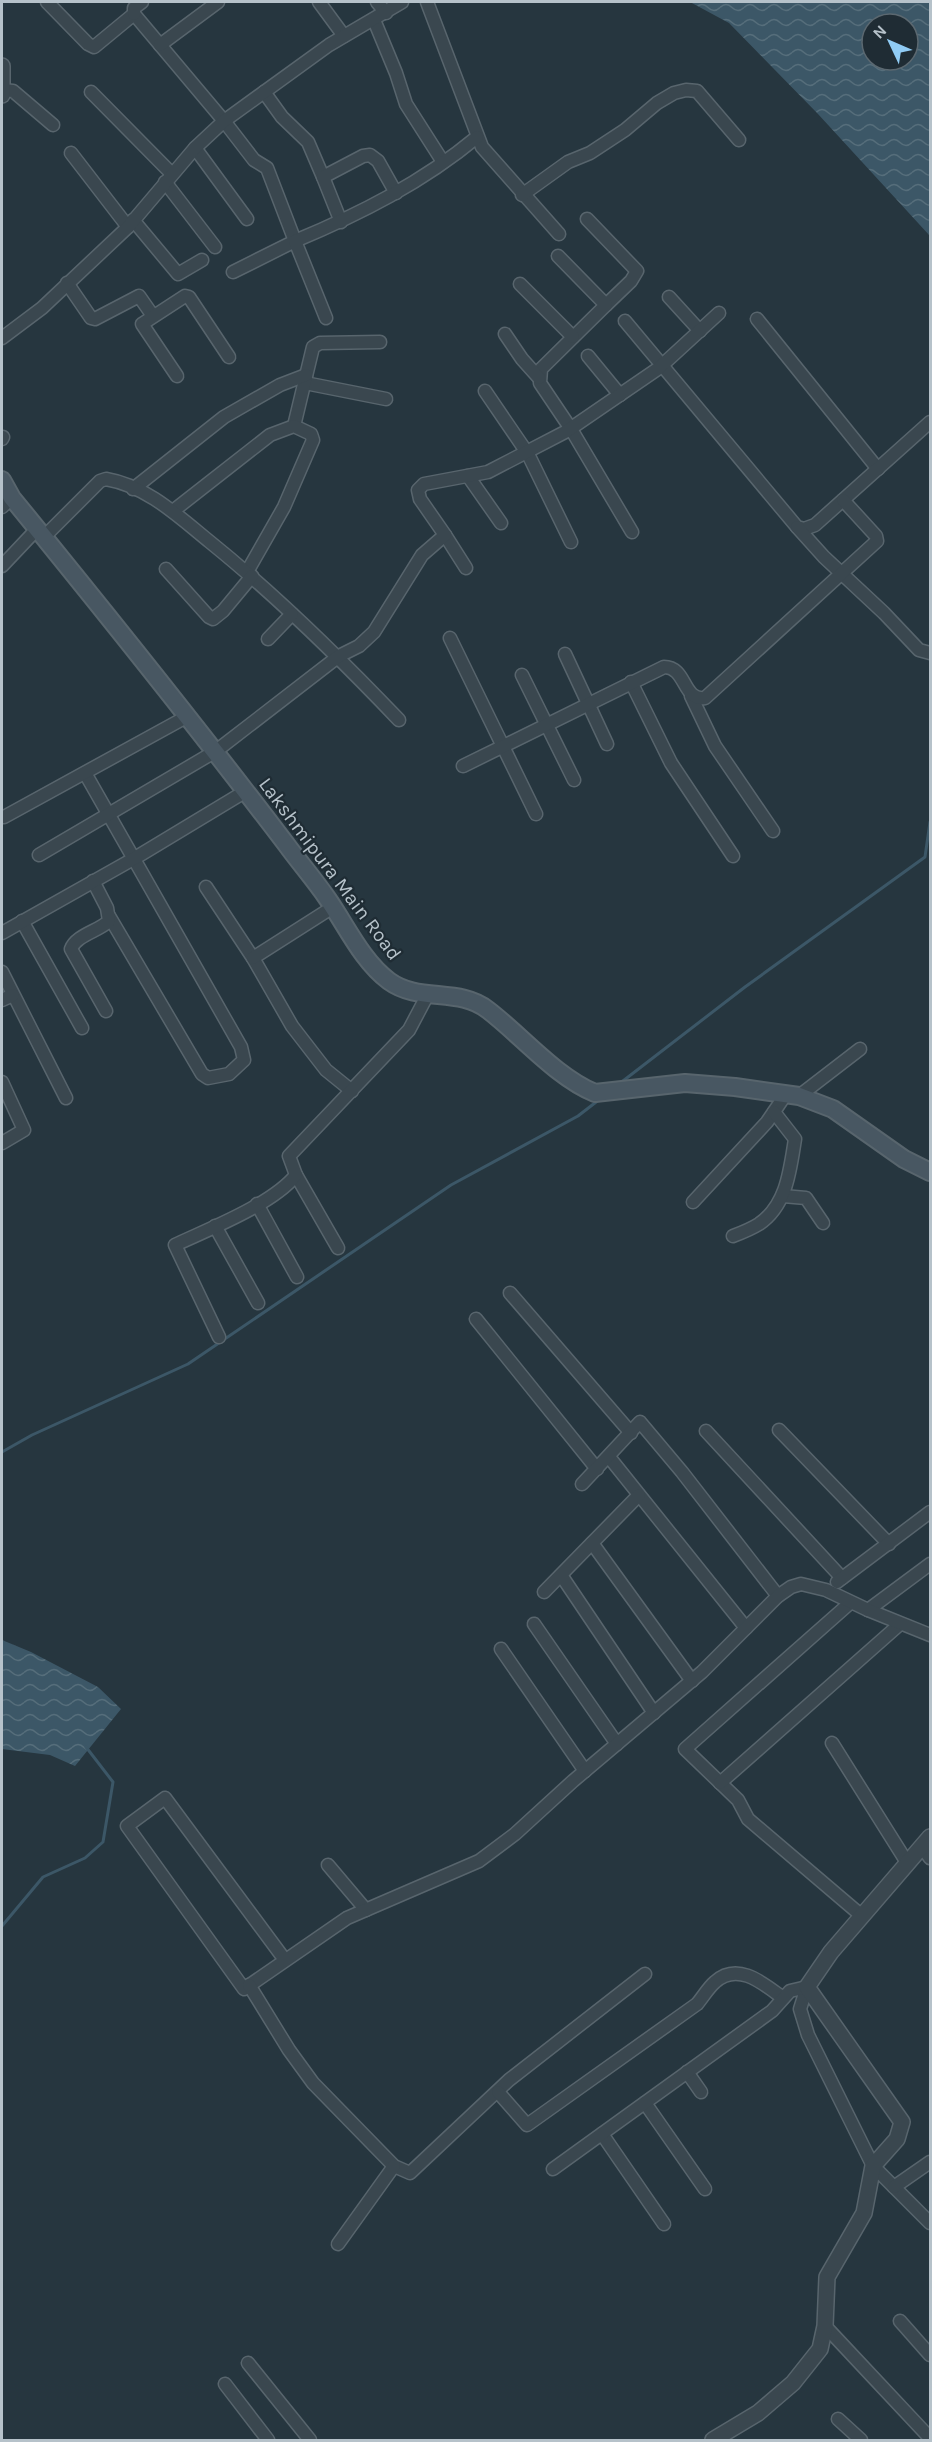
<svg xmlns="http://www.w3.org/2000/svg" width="932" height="2442" font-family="Karla,sans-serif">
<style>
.water{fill:url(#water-waves);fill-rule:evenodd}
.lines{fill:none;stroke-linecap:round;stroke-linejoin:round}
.stream{stroke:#3c5767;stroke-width:3}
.minor-casing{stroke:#58656d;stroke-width:15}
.tertiary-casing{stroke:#58656d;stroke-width:18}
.secondary-casing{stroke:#58656d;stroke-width:20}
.minor{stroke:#3a474f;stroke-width:12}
.tertiary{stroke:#3a474f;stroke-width:15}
.secondary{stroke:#485762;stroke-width:16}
.labels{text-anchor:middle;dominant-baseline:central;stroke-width:4.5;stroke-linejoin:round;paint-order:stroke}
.street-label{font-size:20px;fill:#b6c2ca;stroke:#1f2c34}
</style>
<defs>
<pattern id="water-waves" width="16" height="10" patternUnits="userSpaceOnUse" patternTransform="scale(1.5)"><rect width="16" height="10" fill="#3c5767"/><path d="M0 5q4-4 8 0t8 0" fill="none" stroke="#566e7b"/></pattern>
</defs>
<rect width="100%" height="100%" fill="#26363f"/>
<g class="water">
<path d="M690 2H930V236L818 114 729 23ZM872 24H908V60H872Z"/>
<path d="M2 1640 31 1652 98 1687 121 1709 75 1766 50 1755 2 1749Z"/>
</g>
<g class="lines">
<g class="stream">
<path d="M619 1084 745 987 925 857 930 822"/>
<path d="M2 1452 32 1435 188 1364 451 1185 578 1116 600 1099"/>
<path d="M2 1926 43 1877 85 1858 103 1842 113 1782 86 1747"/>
</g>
<defs>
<g id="minor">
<path d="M47 2 88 44 94 47 134 14 224 121 254 160 267 168 295 241 233 272"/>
<path d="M319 2 344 36"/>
<path d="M377 2 386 13"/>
<path d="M427 2 482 147 559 234"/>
<path d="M134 14V8L142 2"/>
<path d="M374 20 396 73 406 104 443 162"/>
<path d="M160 45 218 2"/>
<path d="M2 90 13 91 53 125"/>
<path d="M91 92 172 174"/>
<path d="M264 92 282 117 308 142 323 177"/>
<path d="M195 148 247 219"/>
<path d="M71 153 128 227"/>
<path d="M165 182 215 247"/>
<path d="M522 195 568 162 590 153 625 130 657 103 674 93 686 90 697 91 739 140"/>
<path d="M587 219 637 271 631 281 606 305"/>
<path d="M133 220 178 274 202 260"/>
<path d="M341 222 323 177 363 156 370 155 378 161 396 193"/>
<path d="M558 256 606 305 541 369 540 383 571 429 632 532"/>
<path d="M67 283 91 318 95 319 139 296 153 316"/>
<path d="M520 284 573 337"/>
<path d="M669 297 700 331"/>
<path d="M326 318 295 241C360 214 423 182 477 137"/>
<path d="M757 319 878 469"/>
<path d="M625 321 797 527 804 529 815 525 930 422"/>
<path d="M505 334 522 359 539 378"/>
<path d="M2 338 42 308 128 227 195 148 224 121 329 45 402 2"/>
<path d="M588 356 620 395"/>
<path d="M177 376 142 324 185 296 189 297 229 357"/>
<path d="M305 383 386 399"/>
<path d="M485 391 528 454 571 542"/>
<path d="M294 426 313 347 320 343 380 342"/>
<path d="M2 439 3 437"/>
<path d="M468 476 501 523"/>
<path d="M133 489 224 417 280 385 306 375"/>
<path d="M2 507 12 498"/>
<path d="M173 511 270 435 294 426 311 434 313 440 284 507 247 572"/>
<path d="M797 527 824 557 884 613 919 650 930 653"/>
<path d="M445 535 466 568"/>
<path d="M44 537 100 481 106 479C147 486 178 516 210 542 277 596 339 657 399 720"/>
<path d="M2 566 37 529"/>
<path d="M166 569 209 617 213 619 223 611 252 576"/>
<path d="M450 638 536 814"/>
<path d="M268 639 292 614"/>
<path d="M565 654 607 744"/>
<path d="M522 675 574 780"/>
<path d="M631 682 671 763 733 856"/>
<path d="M691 696 715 746 773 831"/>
<path d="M463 766 664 667C687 667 682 701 705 698L877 541 876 536 843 500"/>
<path d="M85 773 241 1047 244 1060 229 1074 208 1078 202 1074 109 916"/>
<path d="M4 817 188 716"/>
<path d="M39 855 216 751 339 656 359 646 374 632 422 555 445 535 420 499 418 490 424 484 488 472 567 431 659 368 719 313"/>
<path d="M93 881 107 908 109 921C99 931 76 935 71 949L106 1011"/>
<path d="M206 887 253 958 292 1026 326 1070 352 1091"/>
<path d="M22 921 82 1028"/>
<path d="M2 933 135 858 246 791"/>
<path d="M253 958 333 907"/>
<path d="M2 972 66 1098"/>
<path d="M2 1000 13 995"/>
<path d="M2 1082 24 1130 2 1143"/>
<path d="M799 1096 860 1049"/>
<path d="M296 1175 338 1248"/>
<path d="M783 1196 806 1198 823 1223"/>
<path d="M693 1202 767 1122 786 1094"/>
<path d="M257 1204 297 1277"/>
<path d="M215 1226 258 1303"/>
<path d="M733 1236C741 1233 751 1229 759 1224 787 1205 790 1170 795 1139L774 1112"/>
<path d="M510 1293 631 1433"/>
<path d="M476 1319 597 1469"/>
<path d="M219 1337 175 1245C209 1229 273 1204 296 1175L289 1156 409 1030 428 994"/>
<path d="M779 1430 889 1544"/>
<path d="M706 1431 842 1578"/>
<path d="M609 1457 746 1628"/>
<path d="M582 1484 640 1422 682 1472 778 1596"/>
<path d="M592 1543 692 1681"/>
<path d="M561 1575 654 1713"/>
<path d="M837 1582 930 1512"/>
<path d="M544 1592 639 1495"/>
<path d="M850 1603 685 1749 738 1800 748 1819 862 1916"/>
<path d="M868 1610 930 1564"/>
<path d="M534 1624 617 1744"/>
<path d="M501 1649 585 1771"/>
<path d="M832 1743 908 1864"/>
<path d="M720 1783 900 1624"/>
<path d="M922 1847 930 1858"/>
<path d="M328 1865 366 1910"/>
<path d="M285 1960 165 1798 127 1826 244 1989 347 1918 479 1861 515 1834 573 1781 702 1672 778 1596 791 1587 801 1584 826 1590 868 1610 930 1635"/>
<path d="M249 1985 289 2050 313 2083 394 2166 410 2173 509 2080 645 1974"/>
<path d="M807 1987 800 2009 808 2035 873 2166 930 2223"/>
<path d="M687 2072 701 2092"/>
<path d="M498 2092 527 2125 697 2004C703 1997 708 1988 715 1982 738 1961 764 1984 783 1998"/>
<path d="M645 2103 705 2189"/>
<path d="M602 2134 664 2224"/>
<path d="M553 2169 772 2011 790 1991 807 1987"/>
<path d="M894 2187 930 2162"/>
<path d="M338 2244 394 2166"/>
<path d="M900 2321 930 2355"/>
<path d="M825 2326 930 2438"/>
<path d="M248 2363 310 2440"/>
<path d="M225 2384 268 2440"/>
<path d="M838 2419 861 2440"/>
</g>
<g id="tertiary">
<path d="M2 66V95"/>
<path d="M713 2440 758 2413 793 2383 820 2349 825 2326 827 2277 864 2213 873 2166 897 2139 902 2122 807 1987 831 1952 930 1837"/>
</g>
<path id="secondary" d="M2 480 12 498C105 612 197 727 286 844 299 862 314 879 327 898 346 925 362 961 389 981 419 1003 459 987 488 1010 522 1036 556 1077 595 1093L685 1083 735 1087 799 1096 833 1109 904 1159 930 1172"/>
</defs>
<use href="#minor" class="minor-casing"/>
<use href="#tertiary" class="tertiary-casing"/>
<use href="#secondary" class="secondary-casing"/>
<use href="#minor" class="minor"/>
<use href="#tertiary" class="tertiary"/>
<use href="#secondary" class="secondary"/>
</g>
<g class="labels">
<g class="street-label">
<text transform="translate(330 869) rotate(53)">Lakshmipura Main Road</text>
</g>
</g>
<rect width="932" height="2442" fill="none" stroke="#b6c2ca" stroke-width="6"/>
<g transform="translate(890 42) rotate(314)"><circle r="28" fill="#1f2c34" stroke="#5b6870" stroke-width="1.5"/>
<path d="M0-4.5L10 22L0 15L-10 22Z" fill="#90ccf5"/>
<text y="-9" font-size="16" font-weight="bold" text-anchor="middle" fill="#b6c2ca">N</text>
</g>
</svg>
